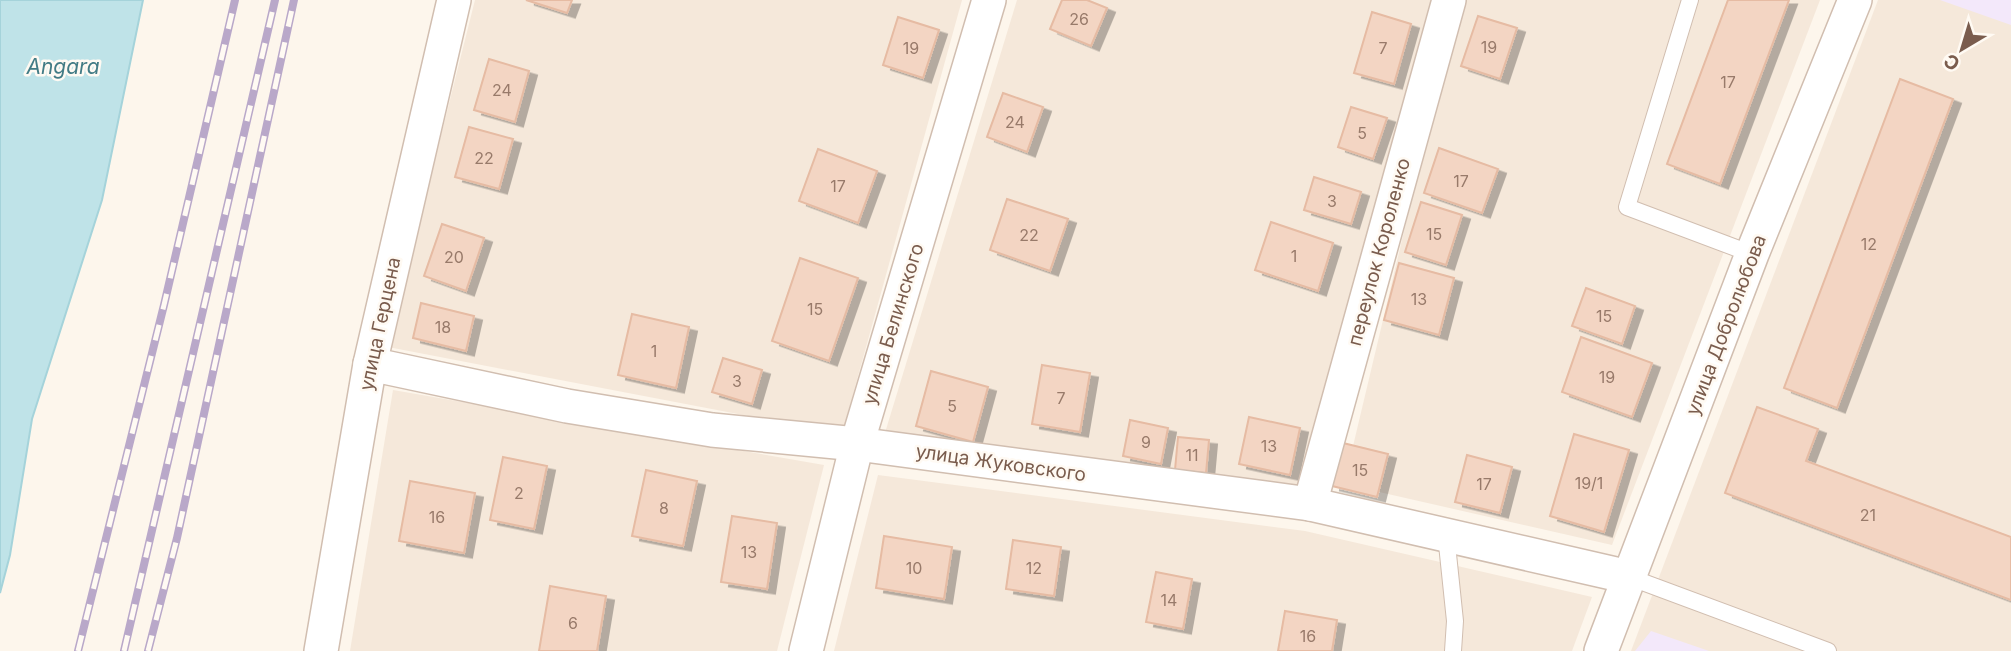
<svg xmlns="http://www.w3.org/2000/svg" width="2011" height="651" font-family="Inter,sans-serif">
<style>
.residential{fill:#f5e8da}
.education{fill:#f3e8fa}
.water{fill:#bfe3e8;stroke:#a5d3da;stroke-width:2}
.building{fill:#f3d5c3;stroke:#e6bba3;stroke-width:2;filter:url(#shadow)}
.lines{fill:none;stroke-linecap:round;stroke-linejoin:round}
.service-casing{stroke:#d1beb0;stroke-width:18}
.minor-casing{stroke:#d1beb0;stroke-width:36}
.service{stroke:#fff;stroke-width:16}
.minor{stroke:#fff;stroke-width:33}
.rail-casing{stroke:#b9a8c9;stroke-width:8}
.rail{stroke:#fffaf3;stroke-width:5;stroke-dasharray:16;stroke-linecap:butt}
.labels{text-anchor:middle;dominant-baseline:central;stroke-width:5;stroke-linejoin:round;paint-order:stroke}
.number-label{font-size:16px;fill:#987a6a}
.street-label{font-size:19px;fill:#7a5c4d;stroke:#fffaf3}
.water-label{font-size:21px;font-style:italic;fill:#437c86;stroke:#fffaf3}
</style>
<defs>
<filter id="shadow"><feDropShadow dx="8" dy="4.5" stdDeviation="0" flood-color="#0004"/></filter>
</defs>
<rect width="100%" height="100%" fill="#fdf6ec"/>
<g class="residential">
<path d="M475 0H962L842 434 388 347Z"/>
<path d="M1017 0H1439L1301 489 884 436Z"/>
<path d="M1459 0H1820L1612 545 1344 484Z"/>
<path d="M1878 0H2011V651H1631Z"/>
<path d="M393 390 824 465 777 651H350Z"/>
<path d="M878 475 1305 531 1592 597 1572 651H834Z"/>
</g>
<g class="education">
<path d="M1940 0H2011V25Z"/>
<path d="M1651 631 1709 651H1635Z"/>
</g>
<path class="water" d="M0 0H143L102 200 32 419 10 555 0 593Z"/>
<g class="building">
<path d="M526 0H572L567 13Z"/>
<path d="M1062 0H1087L1107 8 1091 46 1050 29Z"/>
<path d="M1728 0H1789L1720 184 1667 164Z"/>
<path d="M1372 12 1411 24 1394 84 1354 73Z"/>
<path d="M1478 16 1517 28 1500 79 1461 66Z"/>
<path d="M898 17 939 30 923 78 883 65Z"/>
<path d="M489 59 529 71 515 122 474 110Z"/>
<path d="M1900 79 1953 99 1837 408 1784 388Z"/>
<path d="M1003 93 1043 107 1027 152 987 137Z"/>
<path d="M1351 107 1387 118 1373 159 1338 147Z"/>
<path d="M469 127 513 139 499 189 455 177Z"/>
<path d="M1439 148 1498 169 1482 213 1424 193Z"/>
<path d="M818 149 877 171 858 223 799 201Z"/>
<path d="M1314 177 1361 192 1351 224 1304 210Z"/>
<path d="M1007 199 1068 219 1050 271 990 250Z"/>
<path d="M1421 202 1462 215 1446 265 1405 252Z"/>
<path d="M1271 222 1333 243 1318 291 1255 270Z"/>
<path d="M442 224 484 238 466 291 424 276Z"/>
<path d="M800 258 858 278 829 361 772 341Z"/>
<path d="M1399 263 1454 278 1439 335 1384 320Z"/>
<path d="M1586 288 1635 306 1622 344 1572 326Z"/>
<path d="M421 303 474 316 466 351 413 338Z"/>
<path d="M632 314 689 327 676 388 618 375Z"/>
<path d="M1581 337 1652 363 1632 417 1562 392Z"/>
<path d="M723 358 762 370 752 404 712 392Z"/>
<path d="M1042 365 1090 373 1080 432 1032 424Z"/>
<path d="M931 371 988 387 973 442 916 426Z"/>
<path d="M1757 407 1818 429 1806 461 2011 537V600L1725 493Z"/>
<path d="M1249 417 1300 428 1290 475 1239 464Z"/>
<path d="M1130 420 1168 428 1161 464 1123 456Z"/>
<path d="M1574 434 1629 450 1604 532 1550 516Z"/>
<path d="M1178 437 1209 440 1206 473 1175 470Z"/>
<path d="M1343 443 1388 454 1377 497 1332 486Z"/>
<path d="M1467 455 1512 467 1500 513 1455 502Z"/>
<path d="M503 457 547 466 534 529 490 520Z"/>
<path d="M646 470 697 481 683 546 632 536Z"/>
<path d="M410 481 475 493 464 553 399 541Z"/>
<path d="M732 516 777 523 767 589 721 582Z"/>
<path d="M884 536 952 547 944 599 876 588Z"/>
<path d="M1013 540 1061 547 1054 596 1006 589Z"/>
<path d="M1156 572 1192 579 1183 629 1146 622Z"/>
<path d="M550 586 606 596 597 651H539Z"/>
<path d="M1285 611 1337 620 1332 651H1278Z"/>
</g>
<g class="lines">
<defs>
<g id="service">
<path d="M1690 0 1627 207 1752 254"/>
<path d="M1446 535 1455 621 1453 651"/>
<path d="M1629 577 1828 651"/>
</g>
<g id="minor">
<path d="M370 364 567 406 712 430 857 444 1310 504 1629 577"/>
<path d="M1310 504 1449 0"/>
<path d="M321 651 370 364 454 0"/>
<path d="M806 651 857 444 989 0"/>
<path d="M1601 651 1752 254 1855 0"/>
</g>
</defs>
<use href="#service" class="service-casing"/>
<use href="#minor" class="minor-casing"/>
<use href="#service" class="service"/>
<use href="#minor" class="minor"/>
<defs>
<g id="rail">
<path d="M78 651 164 305 235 0"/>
<path d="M124 651 275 0"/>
<path d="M148 651 177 538 294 0"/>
</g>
</defs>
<use href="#rail" class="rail-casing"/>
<use href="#rail" class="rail"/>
</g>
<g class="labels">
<g class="number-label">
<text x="1079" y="19">26</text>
<text x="1489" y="47">19</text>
<text x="911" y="48">19</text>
<text x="1383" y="48">7</text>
<text x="1728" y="82">17</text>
<text x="502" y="90">24</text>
<text x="1015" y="122">24</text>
<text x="1362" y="133">5</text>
<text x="484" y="158">22</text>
<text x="1461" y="181">17</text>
<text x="838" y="186">17</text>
<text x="1332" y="201">3</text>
<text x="1434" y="234">15</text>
<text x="1029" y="235">22</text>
<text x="1869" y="244">12</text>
<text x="1294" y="256">1</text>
<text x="454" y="257">20</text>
<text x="1419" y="299">13</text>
<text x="815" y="309">15</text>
<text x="1604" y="316">15</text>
<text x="443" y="327">18</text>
<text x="654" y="351">1</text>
<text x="1607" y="377">19</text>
<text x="737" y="381">3</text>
<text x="1061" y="398">7</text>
<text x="952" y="406">5</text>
<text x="1146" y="442">9</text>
<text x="1269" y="446">13</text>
<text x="1192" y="455">11</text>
<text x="1360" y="470">15</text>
<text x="1589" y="483">19/1</text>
<text x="1484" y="484">17</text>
<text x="519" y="493">2</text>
<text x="664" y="508">8</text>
<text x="1868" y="515">21</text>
<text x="437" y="517">16</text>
<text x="749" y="552">13</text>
<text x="914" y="568">10</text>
<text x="1034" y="568">12</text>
<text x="1169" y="600">14</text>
<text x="573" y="623">6</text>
<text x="1308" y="636">16</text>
</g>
<g class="street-label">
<text transform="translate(1379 252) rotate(-75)">переулок Короленко</text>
<text transform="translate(380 324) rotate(-78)">улица Герцена</text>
<text transform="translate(893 324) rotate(-73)">улица Белинского</text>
<text transform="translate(1726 325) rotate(-69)">улица Добролюбова</text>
<text transform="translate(1001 463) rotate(8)">улица Жуковского</text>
</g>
<g class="water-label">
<text x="63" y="66">Angara</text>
</g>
</g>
<g transform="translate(1962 49) rotate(218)" stroke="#fffaf3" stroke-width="5" paint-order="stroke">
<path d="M0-5L12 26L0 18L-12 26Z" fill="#7a5c4d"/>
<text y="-10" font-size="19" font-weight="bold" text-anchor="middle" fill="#7a5c4d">С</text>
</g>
</svg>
